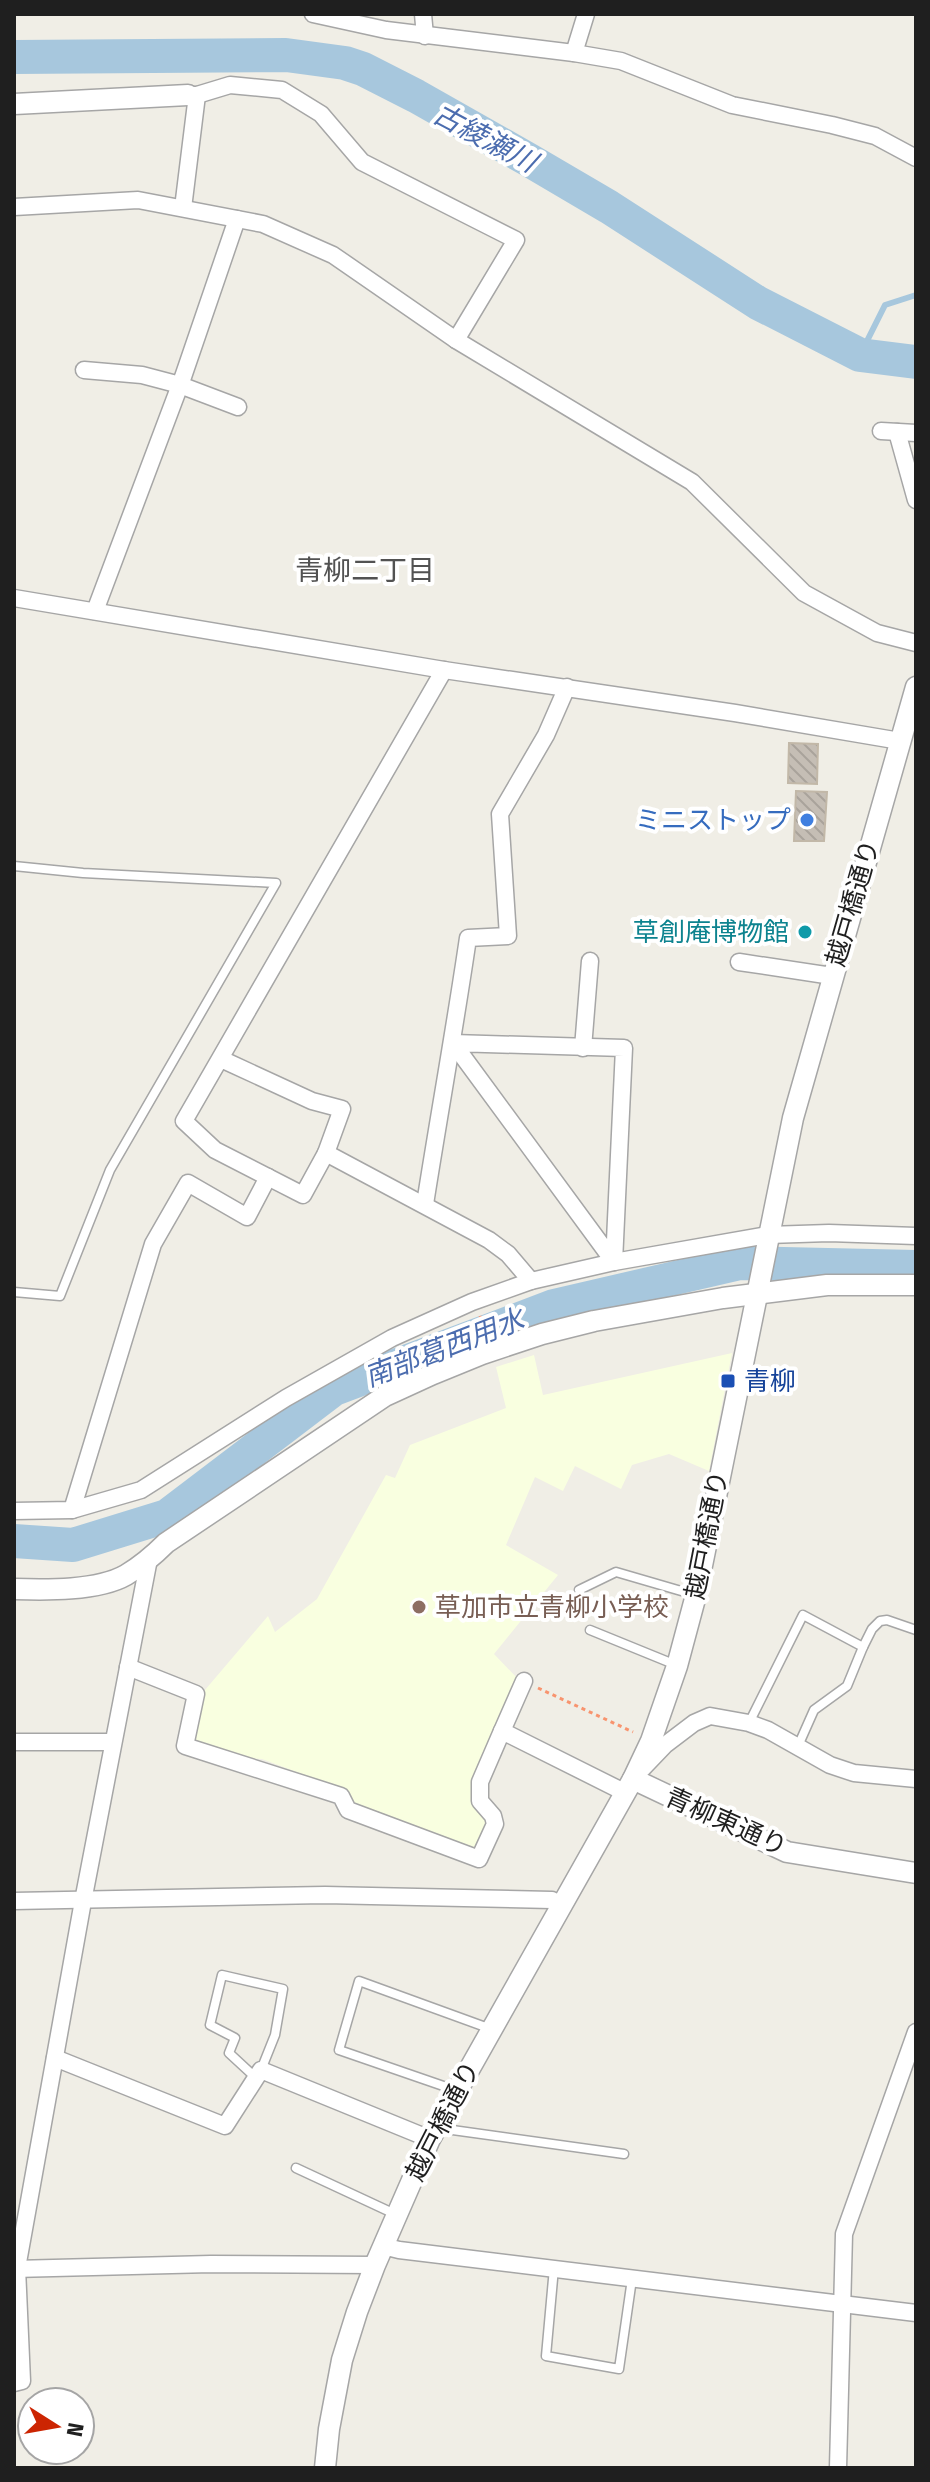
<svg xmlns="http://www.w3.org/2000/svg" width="930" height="2482" font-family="'Fira Sans Condensed','Noto Sans JP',sans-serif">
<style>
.education{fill:#f9ffe0}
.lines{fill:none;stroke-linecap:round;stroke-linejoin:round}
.stream{stroke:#a7c7dd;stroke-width:6}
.river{stroke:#a7c7dd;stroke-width:34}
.building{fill:url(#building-back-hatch);stroke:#c2b8a8;stroke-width:2}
.service-casing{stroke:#a6a6a6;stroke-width:11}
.minor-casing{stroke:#a6a6a6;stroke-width:19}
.tertiary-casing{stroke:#a6a6a6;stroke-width:23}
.path{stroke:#f8946f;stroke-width:3;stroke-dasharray:4 4;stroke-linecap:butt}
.service{stroke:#fff;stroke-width:8}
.minor{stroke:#fff;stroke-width:16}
.tertiary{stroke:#fff;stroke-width:20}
.shop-dot{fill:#3f7fe0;stroke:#fff;stroke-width:3}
.culture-dot{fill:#0f9aa8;stroke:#fff;stroke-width:3}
.transit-dot{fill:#1a4fb4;stroke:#fff;stroke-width:3}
.education-dot{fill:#8d6e63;stroke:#fff;stroke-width:3}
.labels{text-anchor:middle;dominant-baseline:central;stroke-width:8;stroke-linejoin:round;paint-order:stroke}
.shop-label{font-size:26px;fill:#366cbe;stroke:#fff;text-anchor:end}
.street-label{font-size:26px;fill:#1f1f1f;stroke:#fff}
.culture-label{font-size:26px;fill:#0d838f;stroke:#fff;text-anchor:end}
.transit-label{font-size:26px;fill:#164399;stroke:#fff;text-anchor:start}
.education-label{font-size:26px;fill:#785e54;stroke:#fff;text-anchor:start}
.water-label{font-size:28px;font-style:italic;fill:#4c6daf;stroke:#fff}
.neighbourhood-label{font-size:28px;fill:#525252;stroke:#fff}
</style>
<defs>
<pattern id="building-back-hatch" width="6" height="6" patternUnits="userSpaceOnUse" patternTransform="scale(2)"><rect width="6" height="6" fill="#c5beb5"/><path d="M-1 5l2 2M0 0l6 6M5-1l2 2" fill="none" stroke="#a9a39b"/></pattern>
</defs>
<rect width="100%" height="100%" fill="#f0eee6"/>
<path class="education" d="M732 1353 709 1471 669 1454 632 1465 621 1489 575 1466 563 1491 535 1477 506 1545 558 1575 494 1654 518 1679 474 1807 489 1823 475 1852 354 1805 345 1790 262 1759 247 1758 192 1742 205 1690 268 1616 275 1632 317 1599 386 1475 395 1478 410 1445 506 1408 496 1367 534 1355 543 1395Z"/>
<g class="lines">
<path class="stream" d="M860 355 885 305 916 295"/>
<g class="river">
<path d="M14 57 286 55 345 63 363 69 416 96 529 160 609 207 758 303 860 355 916 362"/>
<path d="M14 1541 73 1545 167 1516 334 1389 554 1306 740 1263 916 1267"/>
</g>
</g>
<g class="building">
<path d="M789 743 818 744 817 784 788 783Z"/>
<path d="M796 791 827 792 824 841H794Z"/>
</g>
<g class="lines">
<defs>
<g id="service">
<path d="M14 866 83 873 276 883 110 1170 60 1296 14 1292"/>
<path d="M579 1590 616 1572 695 1595"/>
<path d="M590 1630 676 1665"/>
<path d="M749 1723 803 1615 863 1647"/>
<path d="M798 1746 814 1710 847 1686 863 1647 872 1629 880 1621 887 1620 916 1630"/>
<path d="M255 2077 229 2053 235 2038 210 2025 222 1975 283 1989 275 2035 261 2070"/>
<path d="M455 2090 339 2050 359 1981 491 2029"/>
<path d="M438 2128 624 2154"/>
<path d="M296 2168 397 2215"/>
<path d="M554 2268 546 2356 619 2369 632 2279"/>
</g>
<g id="minor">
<path d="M313 14 386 30 574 53 621 61 732 105 832 125 875 136 916 158"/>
<path d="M423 14 425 36"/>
<path d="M574 53 586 14"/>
<path d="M188 95H197L230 85 282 90 321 114 362 162 516 240 456 340"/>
<path d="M14 207 138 200 263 224 333 255 456 340 692 482 804 593 877 633 916 643"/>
<path d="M183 208 197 95"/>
<path d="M84 370 142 375 180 385 238 407"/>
<path d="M881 431 916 433"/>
<path d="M897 432 916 500"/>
<path d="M14 598 444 670 735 713 900 741"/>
<path d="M95 611 183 377 237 219"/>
<path d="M739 962 832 976"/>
<path d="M453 1043 624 1048 614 1262Z"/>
<path d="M583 1048 590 961"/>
<path d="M221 1059 312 1101 342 1109 326 1153 303 1195 215 1150 184 1121 444 670"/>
<path d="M326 1153 489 1240 508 1254 531 1281"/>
<path d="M425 1204C439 1115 455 1027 468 938L508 936 500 814 546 735 567 687"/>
<path d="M72 1510 153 1244 188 1183 247 1217 268 1177"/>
<path d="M14 1511 72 1510 141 1490 286 1398 392 1338 472 1302 531 1281 614 1262 768 1235 829 1233 916 1236"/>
<path d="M128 1667 196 1694 185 1746 341 1796 348 1810 479 1859 495 1824 493 1816 480 1801V1782L502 1731 626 1793"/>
<path d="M502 1731 524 1681"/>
<path d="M14 1742H113"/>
<path d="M642 1769 665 1745 694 1723 710 1716 749 1723 768 1730 830 1765 854 1773 916 1779"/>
<path d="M14 1901 325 1895 552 1900 563 1906"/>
<path d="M55 2058 225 2126 261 2070 430 2139"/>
<path d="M383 2246 399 2250 916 2313"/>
<path d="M14 2269 211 2264 375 2265"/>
<path d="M14 2383 22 2381 17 2268 83 1901 149 1559"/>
<path d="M838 2468 844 2234 916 2032"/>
</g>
<g id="tertiary">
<path d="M14 104 188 95"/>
<path d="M14 1589C46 1590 98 1591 126 1575 141 1566 154 1555 166 1543L385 1396 433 1374 482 1354 542 1334 594 1321 723 1298 827 1285H916"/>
<path d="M633 1779 787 1852 916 1873"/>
<path d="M325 2468 329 2429 342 2360 357 2312 375 2265 430 2139 633 1779 651 1741 677 1666 696 1595 793 1118 916 687"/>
</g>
</defs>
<use href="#service" class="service-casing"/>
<use href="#minor" class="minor-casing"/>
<use href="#tertiary" class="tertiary-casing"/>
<g class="path">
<path d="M480 1316 485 1332"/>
<path d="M538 1688 633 1732"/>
</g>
<use href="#service" class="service"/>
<use href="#minor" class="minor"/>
<use href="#tertiary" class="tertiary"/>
</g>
<circle class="shop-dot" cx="807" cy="820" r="8"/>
<circle class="culture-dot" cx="805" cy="932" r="8"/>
<rect class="transit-dot" x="720" y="1373" width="16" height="16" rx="4"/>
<circle class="education-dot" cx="419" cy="1607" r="8"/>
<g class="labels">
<g class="shop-label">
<text x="791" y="820">ミニストップ</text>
</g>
<g class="street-label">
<text transform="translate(853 903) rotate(-74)">越戸橋通り</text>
<text transform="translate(707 1535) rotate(-79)">越戸橋通り</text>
<text transform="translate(726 1822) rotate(24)">青柳東通り</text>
<text transform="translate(443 2121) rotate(-63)">越戸橋通り</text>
</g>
<g class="culture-label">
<text x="789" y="932">草創庵博物館</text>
</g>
<g class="transit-label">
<text x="744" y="1381">青柳</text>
</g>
<g class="education-label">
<text x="435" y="1607">草加市立青柳小学校</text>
</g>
<g class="water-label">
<text transform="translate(485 138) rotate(28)">古綾瀬川</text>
<text transform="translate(444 1348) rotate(-21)">南部葛西用水</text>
</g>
<g class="neighbourhood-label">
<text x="365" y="570">青柳二丁目</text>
</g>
</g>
<rect width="930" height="2482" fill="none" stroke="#1f1f1f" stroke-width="32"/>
<g transform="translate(56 2426) rotate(101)"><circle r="38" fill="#ffffff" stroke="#a5a5a5" stroke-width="2"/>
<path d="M0-6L14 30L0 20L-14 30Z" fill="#cc2502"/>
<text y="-12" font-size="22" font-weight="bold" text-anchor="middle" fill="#1f1f1f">N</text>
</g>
</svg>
